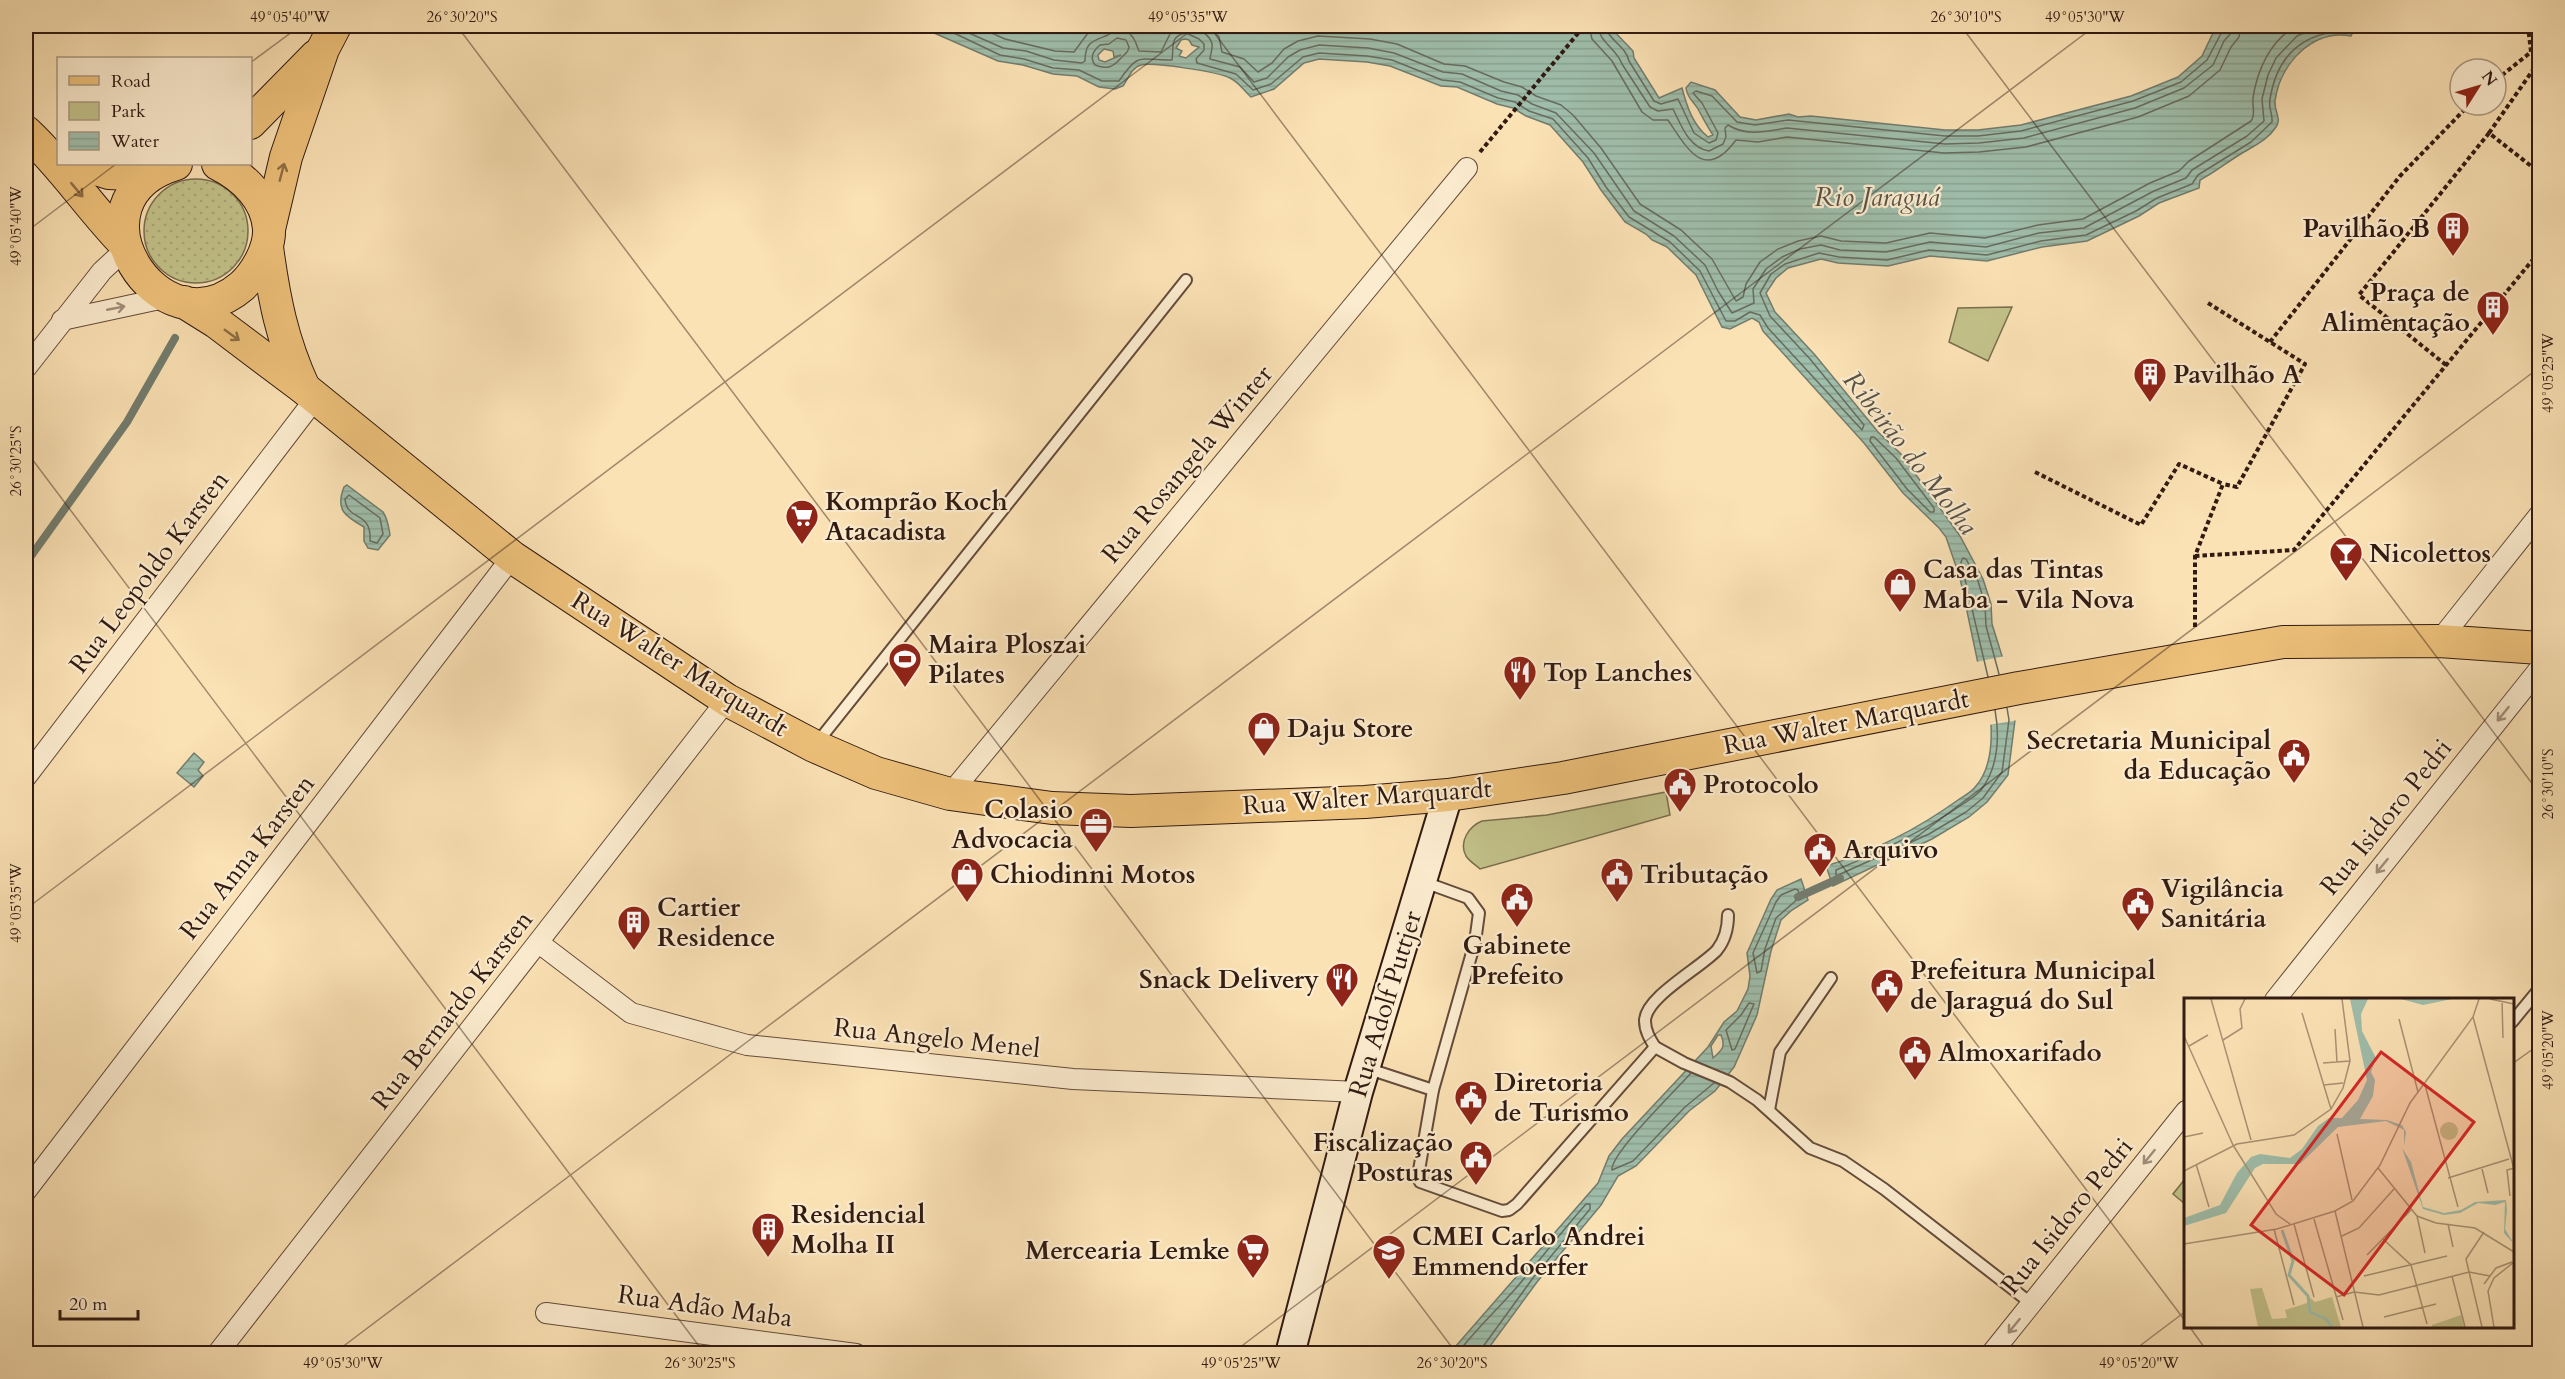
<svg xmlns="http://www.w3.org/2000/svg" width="2565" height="1379" font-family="Cardo,serif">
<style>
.grass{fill:url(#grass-dots);stroke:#7a6e4e;stroke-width:1.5}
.park{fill:#c3c28a;stroke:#7a6e4e;stroke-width:1.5}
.water{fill:url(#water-rules);stroke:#737c6e;stroke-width:1.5;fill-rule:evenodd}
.pier{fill:#fbe2b5}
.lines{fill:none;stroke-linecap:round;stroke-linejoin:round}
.shore{stroke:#686c5e;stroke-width:1.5}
.stream{stroke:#737c6e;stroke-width:8}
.lane-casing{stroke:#644c3b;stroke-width:14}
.street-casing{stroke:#644c3b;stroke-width:22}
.secondary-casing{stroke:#311a12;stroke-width:32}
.primary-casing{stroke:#311a12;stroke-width:34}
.path{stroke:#311a12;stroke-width:4;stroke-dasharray:4.5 3;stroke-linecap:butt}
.lane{stroke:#fceccf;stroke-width:10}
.street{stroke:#fceccf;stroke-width:20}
.secondary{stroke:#fceccf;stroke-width:28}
.primary{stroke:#eec17a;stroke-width:32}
.oneway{stroke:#906e46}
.oneway2{stroke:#a18e7a}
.ticks{fill:none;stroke:#311a12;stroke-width:1.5;stroke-opacity:0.45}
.labels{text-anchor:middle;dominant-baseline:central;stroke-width:4.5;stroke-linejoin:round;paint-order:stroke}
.poi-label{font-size:26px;font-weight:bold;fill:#311a12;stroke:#fceccf;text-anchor:start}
.street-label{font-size:26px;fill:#311a12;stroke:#fceccf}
.water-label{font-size:27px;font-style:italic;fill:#585348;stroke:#fceccf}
.inset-river{fill:none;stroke:#9fbeab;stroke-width:3}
.inset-road{fill:none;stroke:#aa9274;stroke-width:1.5}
.view{fill:#d62828;fill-opacity:0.15;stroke:#d62828;stroke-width:3}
.inset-edge{fill:none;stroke:#311a12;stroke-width:3}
.neatline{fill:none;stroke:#311a12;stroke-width:2}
.ticks-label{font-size:15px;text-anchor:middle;fill:#311a12}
</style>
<defs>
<pattern id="grass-dots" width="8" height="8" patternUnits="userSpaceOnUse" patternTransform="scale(1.5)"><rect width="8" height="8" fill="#c3c28a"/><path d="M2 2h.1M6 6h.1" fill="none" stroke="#a8a676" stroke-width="1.8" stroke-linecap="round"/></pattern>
<pattern id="water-rules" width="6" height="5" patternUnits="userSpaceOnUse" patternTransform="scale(1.5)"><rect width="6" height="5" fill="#9fbeab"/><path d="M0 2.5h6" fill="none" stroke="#89a392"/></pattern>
</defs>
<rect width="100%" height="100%" fill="#fbe2b5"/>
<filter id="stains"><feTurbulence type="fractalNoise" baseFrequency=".00333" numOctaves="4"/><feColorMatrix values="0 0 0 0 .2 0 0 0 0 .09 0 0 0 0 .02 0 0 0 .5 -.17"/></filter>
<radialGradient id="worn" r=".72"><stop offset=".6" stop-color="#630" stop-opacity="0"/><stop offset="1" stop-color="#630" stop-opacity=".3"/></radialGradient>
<circle class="grass" cx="196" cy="231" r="52"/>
<g class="park">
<path d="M2012 307 1988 361 1949 342 1958 308Z"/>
<path d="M1666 792 1670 815 1480 869C1476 865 1469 861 1466 856 1458 841 1470 826 1482 821L1547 815Z"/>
<path d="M2185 1179V1204L2173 1194Z"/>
</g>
<g class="water">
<path d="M918 26H1609L1633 51 1634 58 1659 98 1682 88C1687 107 1693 125 1708 137L1713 135C1707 126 1703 118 1698 109 1693 100 1688 100 1686 88L1691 82 1715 90 1740 117 1756 120 1789 114 1798 117 1811 116 1945 130H1978L2021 125 2131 96 2178 77 2202 56 2213 33 2221 26H2356L2351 36C2312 29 2280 64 2275 101 2274 111 2282 119 2276 127 2267 141 2253 146 2239 155 2226 163 2214 173 2200 180L2199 188 2159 203 2139 216 2087 241 2042 247 1987 261 1930 256 1888 266 1838 263 1821 259 1788 268 1776 278 1766 293 1775 312 1815 355 1878 432 1901 454 1960 536 1983 579 1991 604 1992 624 2002 656 2015 720 2008 775 1987 802 1969 817 1932 839 1833 886 1826 866C1872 852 1919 828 1958 800 1964 796 1972 792 1976 786 1990 770 1992 745 1991 725L1960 578 1946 537 1939 528 1903 493 1864 443 1763 331 1759 322 1752 318 1730 329 1722 327 1696 275 1667 247 1652 240 1646 234 1625 222 1601 190 1583 162 1550 125 1526 116 1513 108 1497 104 1457 87 1441 86 1390 66 1367 62 1319 59 1304 63 1274 89 1251 97C1244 91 1239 82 1230 78 1219 72 1153 62 1141 65 1132 67 1128 79 1123 86L1115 89 1099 87 1077 76 1053 74 1023 65 998 61ZM1185 39 1189 40 1192 45 1199 47 1186 58 1179 56 1182 51 1176 48 1181 40ZM1104 49 1113 51 1114 57 1121 55 1105 62 1099 60 1098 55Z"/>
<path d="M347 485 383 512C387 518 389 528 390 535L378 550 368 548 364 541V527C345 516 335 510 344 487Z"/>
<path d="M194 753 204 762 198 770 203 776 194 787 177 773Z"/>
<path d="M1801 879 1808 900 1792 910 1781 920 1771 951 1757 1015 1734 1067 1715 1091 1689 1111 1636 1166 1618 1176 1601 1205 1537 1282 1485 1353 1449 1354 1598 1183 1609 1156 1622 1139 1708 1047 1724 1022 1737 1011 1748 989 1750 976 1747 953 1771 899 1777 890ZM1718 1035H1721C1726 1047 1722 1050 1713 1058L1711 1046Z"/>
</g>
<path class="pier" d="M2005 656 2018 720 1989 725 1976 662Z"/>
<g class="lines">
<g class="shore">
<path d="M929 26 956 34 1000 55 1024 59 1053 68 1079 70 1102 81H1119C1140 50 1140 61 1172 60 1174 48 1169 36 1186 33L1199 39 1204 44V50L1196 59 1197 63 1236 74 1253 90 1271 84 1303 57 1319 53 1367 56 1392 60 1442 80 1460 82 1498 98 1515 102 1529 111 1553 119 1588 158 1606 187 1629 217 1670 242 1700 271 1726 321H1735L1750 312 1760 315 1768 328 1862 430 1864 425 1810 359 1770 316 1760 293 1771 274 1785 264 1819 253 1839 257 1887 260 1929 250 1987 255 2041 241 2086 235 2136 211 2157 198 2192 184 2198 175 2251 142 2272 122C2273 114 2268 108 2270 99 2276 62 2295 38 2333 32 2338 31 2341 29 2347 29L2349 26"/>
<path d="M953 26 1003 48 1026 51 1054 60 1082 63 1085 61C1085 41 1094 41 1108 35 1114 31 1119 28 1126 31 1134 35 1136 44 1139 51L1161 52 1171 32 1183 26"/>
<path d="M976 26 1005 39 1055 51 1074 52 1088 33 1105 26"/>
<path d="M1188 26C1197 28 1210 34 1212 44 1213 49 1210 55 1210 59L1240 67 1254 82 1267 78 1288 57 1300 50 1319 45 1368 48 1394 53 1443 72 1462 74 1501 91 1518 95 1532 104 1556 113 1594 153 1634 211 1674 236 1705 265 1718 291 1732 313 1754 303 1753 289 1766 269 1782 257 1800 249 1821 245 1840 250 1886 252 1930 242 1986 247 2039 233 2084 228 2154 191 2186 178 2192 170 2247 136 2264 121 2262 99 2268 75 2276 58 2297 36 2321 26"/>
<path d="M1209 26 1219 37 1222 52 1244 59 1258 72 1272 63 1284 49 1298 41 1318 36 1370 39 1397 44 1444 64 1465 66 1504 82 1522 87 1536 96 1561 105 1573 115 1601 148 1640 204 1681 230 1712 259 1736 301 1743 297 1746 284 1760 262 1778 249 1798 241 1821 236 1841 241 1886 243 1930 233 1985 238 2038 225 2083 219 2150 183 2179 171 2189 161 2251 121C2256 115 2252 106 2253 98 2257 70 2271 39 2297 26"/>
<path d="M1589 26 1592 39 1612 61 1642 112 1653 120H1668C1688 150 1705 182 1736 140L1758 142 1787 137 1944 153 1979 152 2026 147 2138 117 2189 96 2220 70 2231 47 2239 37 2241 26"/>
<path d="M1598 26C1599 42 1617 49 1622 64L1650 107 1658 111 1673 109C1681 125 1689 148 1709 151L1723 144 1726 137 1725 128 1728 125C1747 137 1767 131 1787 128L1945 144 1979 143 2024 138 2135 108 2184 88 2213 65 2224 41 2231 33 2232 26"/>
<path d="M1605 26C1608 40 1626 46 1629 61L1654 101 1661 104 1678 99 1694 133 1709 143 1716 140 1718 133 1702 103 1693 93 1696 91 1712 96 1737 122 1755 125 1788 120 1945 136H1978L2021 131 2133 101 2181 82 2207 60 2225 26"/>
<path d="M1117 38 1126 40 1129 47C1128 54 1125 53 1121 58 1113 67 1107 70 1095 65 1089 57 1094 50 1100 45L1109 44Z"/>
<path d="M1871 437H1874L1896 458 1934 508V512H1930L1907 489 1870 441Z"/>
<path d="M349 495 380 518 383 534 377 543 370 541C372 510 347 522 345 499Z"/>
<path d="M1988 677 1961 562 1963 558 1966 559 1978 581 1985 604 1986 626 1999 674"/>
<path d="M1995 710C2000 737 1998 768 1981 790 1977 795 1969 800 1963 804 1924 831 1880 852 1836 870V876L1929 834 1966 812 1983 798 2002 772 2009 720 2007 708"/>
<path d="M1795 889 1798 890 1800 897 1776 918 1765 949 1761 971 1757 973 1753 953 1776 902 1781 895Z"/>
<path d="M1749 1003 1754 1004 1735 1049 1732 1050 1726 1030 1741 1015Z"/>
<path d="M1691 1073C1677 1089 1610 1154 1612 1170L1633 1161 1685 1107 1714 1083"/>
<path d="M1457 1354C1475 1330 1497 1310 1517 1287 1540 1260 1562 1231 1586 1204H1590V1209L1533 1278 1482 1348 1481 1354"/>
</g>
<g class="stream">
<path d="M26 563 127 422 175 338"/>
<path d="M1798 897 1840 878"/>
</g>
<defs>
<g id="lane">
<path d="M816 744 1186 280"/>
<path d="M1424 882 1468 898 1479 913 1475 942 1433 1090"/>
<path d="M2512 1022 2540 988"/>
<path d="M1655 1047C1650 1039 1645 1031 1645 1021 1645 997 1702 967 1717 950 1725 940 1728 927 1728 915"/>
<path d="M1366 1068 1433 1090 1418 1176 1420 1182 1502 1211 1509 1210 1517 1204 1655 1047 1684 1063 1730 1082 1757 1100 1810 1148 1843 1161 1884 1189 2032 1304"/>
<path d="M1769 1110 1780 1052 1831 978"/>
<path d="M1711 1354V1353"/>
</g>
<g id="street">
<path d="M62 320 169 297"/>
<path d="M26 368 102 271 126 249"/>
<path d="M2439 641 2540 514"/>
<path d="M26 777 315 399"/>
<path d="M950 794 1467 168"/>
<path d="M539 943 631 1013 747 1045 1073 1079 1358 1092"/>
<path d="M2275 1000 2540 668"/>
<path d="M26 1191 512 557"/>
<path d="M546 1313 856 1354"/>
<path d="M217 1354 727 700"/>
<path d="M1991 1354 2186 1111"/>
</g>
<path id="secondary" d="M1290 1354 1358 1092 1448 795"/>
<g id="primary">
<path d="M250 123 316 56"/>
<path d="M26 132C61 164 90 208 124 243"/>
<path d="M81 164 109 173 148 175"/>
<path d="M176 164C60 199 159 357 242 286 256 273 270 249 269 229 267 199 244 177 218 164"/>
<path d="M269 229 286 157 323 49 335 26"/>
<path d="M267 247C274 299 282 340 304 388"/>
<path d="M184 302 216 322 305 389 512 557 727 700 814 746 876 773 950 794 1052 808 1131 811 1365 802 1448 795 1563 778 2019 688 2283 642 2439 641 2540 648"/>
</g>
</defs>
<use href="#lane" class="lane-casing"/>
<use href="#street" class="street-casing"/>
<use href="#secondary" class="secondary-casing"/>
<use href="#primary" class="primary-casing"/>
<g class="path">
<path d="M2496 80 2531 52 2528 26"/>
<path d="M2489 133 2540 60"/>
<path d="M1480 152 1584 26"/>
<path d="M2208 303 2305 364 2237 487 2223 484"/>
<path d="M2270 342 2400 176 2469 105"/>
<path d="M2446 365 2359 295 2489 133 2540 173"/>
<path d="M2035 472 2141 525 2179 464 2223 484 2195 556V629"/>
<path d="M2195 556 2294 550 2540 251"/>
</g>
<use href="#lane" class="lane"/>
<use href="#street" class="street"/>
<use href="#secondary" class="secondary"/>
<use href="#primary" class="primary"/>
</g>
<defs><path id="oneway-shaft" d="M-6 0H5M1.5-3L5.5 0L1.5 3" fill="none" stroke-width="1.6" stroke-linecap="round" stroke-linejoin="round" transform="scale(1.5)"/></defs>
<g class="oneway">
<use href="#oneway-shaft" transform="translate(282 172) rotate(-75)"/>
<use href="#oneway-shaft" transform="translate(77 190) rotate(50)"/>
<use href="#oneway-shaft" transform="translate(232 335) rotate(36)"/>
</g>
<g class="oneway2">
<use href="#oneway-shaft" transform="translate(116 308) rotate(-11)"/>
<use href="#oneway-shaft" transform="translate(2503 714) rotate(129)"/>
<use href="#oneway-shaft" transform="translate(2382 866) rotate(129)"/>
<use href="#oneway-shaft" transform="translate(2149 1157) rotate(129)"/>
<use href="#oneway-shaft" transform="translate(2014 1326) rotate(129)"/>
</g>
<path class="ticks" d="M457 26 1457 1354M1209 26 2186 1322M1961 26 2540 794M250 63 300 26M26 232 116 164M26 451 705 1354M26 909 1197 26M2512 1064 2540 1044M2189 1326 2209 1354M333 1354 2095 26M1231 1354 2540 367M2129 1354 2186 1311"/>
<defs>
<symbol id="building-pin" viewBox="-11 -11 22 30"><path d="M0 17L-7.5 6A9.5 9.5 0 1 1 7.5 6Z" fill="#8f2418" stroke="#fceccf"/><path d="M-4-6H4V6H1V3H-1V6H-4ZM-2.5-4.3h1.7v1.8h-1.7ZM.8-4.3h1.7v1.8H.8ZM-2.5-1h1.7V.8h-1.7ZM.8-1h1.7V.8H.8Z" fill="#fff"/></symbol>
<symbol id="supermarket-pin" viewBox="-11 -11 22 30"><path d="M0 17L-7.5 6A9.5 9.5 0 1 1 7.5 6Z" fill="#8f2418" stroke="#fceccf"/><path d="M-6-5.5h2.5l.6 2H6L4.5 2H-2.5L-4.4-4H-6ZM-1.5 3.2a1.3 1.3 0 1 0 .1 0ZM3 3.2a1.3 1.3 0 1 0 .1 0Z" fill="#fff"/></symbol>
<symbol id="bar-pin" viewBox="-11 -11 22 30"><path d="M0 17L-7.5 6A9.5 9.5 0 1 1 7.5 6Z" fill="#8f2418" stroke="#fceccf"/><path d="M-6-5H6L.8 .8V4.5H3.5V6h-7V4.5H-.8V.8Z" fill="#fff"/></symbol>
<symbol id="shop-pin" viewBox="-11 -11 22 30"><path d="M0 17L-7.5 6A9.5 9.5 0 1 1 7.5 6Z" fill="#8f2418" stroke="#fceccf"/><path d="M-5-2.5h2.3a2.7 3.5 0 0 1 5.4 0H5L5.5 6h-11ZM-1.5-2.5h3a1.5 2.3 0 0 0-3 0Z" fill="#fff"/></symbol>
<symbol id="stadium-pin" viewBox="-11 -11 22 30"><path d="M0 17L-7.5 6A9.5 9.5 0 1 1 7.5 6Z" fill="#8f2418" stroke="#fceccf"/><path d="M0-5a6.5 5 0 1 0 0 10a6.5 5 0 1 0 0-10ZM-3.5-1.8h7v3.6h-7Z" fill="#fff"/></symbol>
<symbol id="restaurant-pin" viewBox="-11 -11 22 30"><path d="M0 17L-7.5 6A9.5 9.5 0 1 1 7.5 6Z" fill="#8f2418" stroke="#fceccf"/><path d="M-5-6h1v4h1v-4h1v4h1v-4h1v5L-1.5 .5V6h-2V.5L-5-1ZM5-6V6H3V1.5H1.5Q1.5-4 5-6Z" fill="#fff"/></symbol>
<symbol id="civic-pin" viewBox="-11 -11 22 30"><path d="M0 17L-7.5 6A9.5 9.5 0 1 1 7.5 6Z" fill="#8f2418" stroke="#fceccf"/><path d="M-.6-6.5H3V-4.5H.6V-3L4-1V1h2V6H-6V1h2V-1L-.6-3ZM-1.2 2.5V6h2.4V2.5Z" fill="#fff"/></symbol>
<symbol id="office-pin" viewBox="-11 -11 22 30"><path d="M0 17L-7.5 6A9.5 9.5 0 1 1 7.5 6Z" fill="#8f2418" stroke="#fceccf"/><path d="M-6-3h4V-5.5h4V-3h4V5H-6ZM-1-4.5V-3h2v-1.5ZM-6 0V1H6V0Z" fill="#fff"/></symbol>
<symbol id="school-pin" viewBox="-11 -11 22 30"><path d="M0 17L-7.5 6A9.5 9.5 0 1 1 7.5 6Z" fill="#8f2418" stroke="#fceccf"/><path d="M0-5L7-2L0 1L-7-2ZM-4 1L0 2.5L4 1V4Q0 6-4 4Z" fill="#fff"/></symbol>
</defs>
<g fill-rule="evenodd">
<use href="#building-pin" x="2434" y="209" width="38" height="52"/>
<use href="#building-pin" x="2474" y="288" width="38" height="52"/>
<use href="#building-pin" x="2131" y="355" width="38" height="52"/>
<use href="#supermarket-pin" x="783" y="497" width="38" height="52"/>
<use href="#bar-pin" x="2327" y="534" width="38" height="52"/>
<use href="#shop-pin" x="1881" y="565" width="38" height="52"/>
<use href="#stadium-pin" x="886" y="640" width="38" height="52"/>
<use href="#restaurant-pin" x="1501" y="653" width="38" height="52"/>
<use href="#shop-pin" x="1245" y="709" width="38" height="52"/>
<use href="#civic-pin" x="2275" y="736" width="38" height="52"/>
<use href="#civic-pin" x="1661" y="765" width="38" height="52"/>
<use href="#office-pin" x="1077" y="805" width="38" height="52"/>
<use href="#civic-pin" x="1801" y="830" width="38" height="52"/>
<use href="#shop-pin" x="948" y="855" width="38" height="52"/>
<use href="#civic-pin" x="1598" y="855" width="38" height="52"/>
<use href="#civic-pin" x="1498" y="880" width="38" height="52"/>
<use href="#civic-pin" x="2119" y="884" width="38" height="52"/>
<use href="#building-pin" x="615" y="903" width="38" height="52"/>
<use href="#restaurant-pin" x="1323" y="960" width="38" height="52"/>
<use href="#civic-pin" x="1868" y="966" width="38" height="52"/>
<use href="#civic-pin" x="1896" y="1033" width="38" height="52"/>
<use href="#civic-pin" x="1452" y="1078" width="38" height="52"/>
<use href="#civic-pin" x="1457" y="1138" width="38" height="52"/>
<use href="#building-pin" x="749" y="1210" width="38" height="52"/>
<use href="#supermarket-pin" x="1234" y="1231" width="38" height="52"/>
<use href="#school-pin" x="1370" y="1232" width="38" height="52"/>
</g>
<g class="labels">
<g class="poi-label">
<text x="2430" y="228" text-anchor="end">Pavilhão B</text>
<text x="2470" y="292" text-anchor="end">Praça de<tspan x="2470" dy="30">Alimentação</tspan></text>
<text x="2173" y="374">Pavilhão A</text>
<text x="825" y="501">Komprão Koch<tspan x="825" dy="30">Atacadista</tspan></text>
<text x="2369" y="553">Nicolettos</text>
<text x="1923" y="569">Casa das Tintas<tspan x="1923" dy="30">Maba - Vila Nova</tspan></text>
<text x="928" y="644">Maira Ploszai<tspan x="928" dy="30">Pilates</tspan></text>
<text x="1543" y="672">Top Lanches</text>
<text x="1287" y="728">Daju Store</text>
<text x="2271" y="740" text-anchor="end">Secretaria Municipal<tspan x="2271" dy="30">da Educação</tspan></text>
<text x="1703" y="784">Protocolo</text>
<text x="1073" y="809" text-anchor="end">Colasio<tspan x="1073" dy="30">Advocacia</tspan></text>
<text x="1843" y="849">Arquivo</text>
<text x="990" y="874">Chiodinni Motos</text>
<text x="1640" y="874">Tributação</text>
<text x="2161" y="888">Vigilância<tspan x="2161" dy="30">Sanitária</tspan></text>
<text x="657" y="907">Cartier<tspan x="657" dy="30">Residence</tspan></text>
<text x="1517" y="945" text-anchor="middle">Gabinete<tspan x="1517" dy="30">Prefeito</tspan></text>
<text x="1910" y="970">Prefeitura Municipal<tspan x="1910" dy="30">de Jaraguá do Sul</tspan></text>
<text x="1319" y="979" text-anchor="end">Snack Delivery</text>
<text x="1938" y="1052">Almoxarifado</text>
<text x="1494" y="1082">Diretoria<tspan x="1494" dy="30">de Turismo</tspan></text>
<text x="1453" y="1142" text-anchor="end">Fiscalização<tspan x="1453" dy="30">Posturas</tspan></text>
<text x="791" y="1214">Residencial<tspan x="791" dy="30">Molha II</tspan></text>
<text x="1412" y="1236">CMEI Carlo Andrei<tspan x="1412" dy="30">Emmendoerfer</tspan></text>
<text x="1230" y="1250" text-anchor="end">Mercearia Lemke</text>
</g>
<g class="street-label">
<text transform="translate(1187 464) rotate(-50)">Rua Rosangela Winter</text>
<text transform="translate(149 572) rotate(-53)">Rua Leopoldo Karsten</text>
<text transform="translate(680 664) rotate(32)">Rua Walter Marquardt</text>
<text transform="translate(1846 722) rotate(-11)">Rua Walter Marquardt</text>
<text transform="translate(1367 797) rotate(-4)">Rua Walter Marquardt</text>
<text transform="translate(2386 817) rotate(-51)">Rua Isidoro Pedri</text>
<text transform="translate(247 857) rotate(-52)">Rua Anna Karsten</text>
<text transform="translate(1385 1004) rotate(-73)">Rua Adolf Puttjer</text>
<text transform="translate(452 1010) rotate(-52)">Rua Bernardo Karsten</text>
<text transform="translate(937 1038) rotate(6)">Rua Angelo Menel</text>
<text transform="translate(2067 1216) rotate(-51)">Rua Isidoro Pedri</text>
<text transform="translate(705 1306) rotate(8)">Rua Adão Maba</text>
</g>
<g class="water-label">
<text x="1877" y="197">Rio Jaraguá</text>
<text transform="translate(1910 453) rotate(52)">Ribeirão do Molha</text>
</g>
</g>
<g transform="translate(2184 998)">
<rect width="330" height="330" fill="#fbe2b5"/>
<path d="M78 290 88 321 103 320 101 312 123 305 124 298 131 304 148 299 157 329H74L66 291ZM277 317 280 329H248V327Z" fill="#c3c28a"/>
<path d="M256 133a9 9 0 1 1 18 0a9 9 0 1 1-18 0Z" fill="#c3c28a"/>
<path d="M166 1H184L177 16 178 33 192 60 187 74 191 82 189 98 176 121 203 122 218 127 222 134 220 148V132L202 123 154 129 116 166H79L71 170 42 215 0 228V220L36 207 53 175 67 159 76 156 106 160 118 151 134 128 145 120H158L174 102 183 82ZM217 1H268L239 7ZM218 150 227 164 239 209 260 215 277 212 291 204 322 202 323 212 321 231 330 246 320 235 321 204 311 207 294 205 276 215 260 217 239 211Z" fill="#9fbeab"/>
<path class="inset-river" d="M98 232 109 263 105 277 124 298 126 314 142 321 148 329"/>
<path class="inset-road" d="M27 1 67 142M306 1 330 6M318 3 319 40M118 15 147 111M289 19 330 171M215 21 234 94M151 31 153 64M0 38 49 147M39 42 58 30 56 11 61 1M5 48 24 37M139 65 166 63M140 87 159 85M241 87 274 209M153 136 168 202M0 139 19 135M49 147 92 216 106 226M12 166 25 209M194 170 233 218 252 225 291 230 330 254M298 171 304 195M0 173 53 146 110 137 147 111 159 90 166 63 158 1M264 180 325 161M326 198 323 172 330 170M151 213 179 329M233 218 241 255M130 221 159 322M110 226 130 299M264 226 269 249M90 231 110 307M158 238 175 230 210 191M199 241 227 267 243 326M0 246 93 231 151 213 169 203 196 167 226 105 289 19 295 1M183 257 227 212M180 278 263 258M268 278 281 329M300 286 312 270 328 264M152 299 170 294 195 297 285 274 306 278M200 319 252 306M298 329 282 261 300 234M310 329 304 293 310 280 330 264"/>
<path class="view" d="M197 54 290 124 160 297 67 227Z"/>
<rect width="330" height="330" class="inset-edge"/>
</g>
<rect width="2565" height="1379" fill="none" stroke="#fbe2b5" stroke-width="66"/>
<rect x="57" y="57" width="195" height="108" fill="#fceccf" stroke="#ab9883" stroke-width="1.5"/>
<rect x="69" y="76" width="30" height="9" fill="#eec17a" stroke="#ab9883" stroke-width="1.5"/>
<text x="111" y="87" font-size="18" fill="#311a12">Road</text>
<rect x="69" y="102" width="30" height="18" fill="#c3c28a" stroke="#ab9883" stroke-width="1.5"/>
<text x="111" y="117" font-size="18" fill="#311a12">Park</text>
<rect x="69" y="132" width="30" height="18" fill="url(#water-rules)" stroke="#ab9883" stroke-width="1.5"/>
<text x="111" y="147" font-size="18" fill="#311a12">Water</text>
<g transform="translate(2478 87) rotate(53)"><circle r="28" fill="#fceccf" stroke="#ab9883" stroke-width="1.5"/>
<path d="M0-4.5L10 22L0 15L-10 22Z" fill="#8f2418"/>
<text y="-9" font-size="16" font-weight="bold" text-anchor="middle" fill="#311a12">N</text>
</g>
<path d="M60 1310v9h78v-9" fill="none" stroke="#311a12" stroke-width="3"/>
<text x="69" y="1310" font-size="18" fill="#311a12" stroke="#fceccf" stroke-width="4.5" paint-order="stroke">20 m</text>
<rect x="33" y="33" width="2499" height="1313" class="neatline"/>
<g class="ticks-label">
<text x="290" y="22">49°05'40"W</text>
<text x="462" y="22">26°30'20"S</text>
<text x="1188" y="22">49°05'35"W</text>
<text x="1966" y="22">26°30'10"S</text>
<text x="2085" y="22">49°05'30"W</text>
<text transform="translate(16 226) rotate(-90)" y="5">49°05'40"W</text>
<text transform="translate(2548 373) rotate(-90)" y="5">49°05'25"W</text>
<text transform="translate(16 461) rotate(-90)" y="5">26°30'25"S</text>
<text transform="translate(2548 784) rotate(-90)" y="5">26°30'10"S</text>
<text transform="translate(16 903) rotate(-90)" y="5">49°05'35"W</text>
<text transform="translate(2548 1050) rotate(-90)" y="5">49°05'20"W</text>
<text x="343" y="1368">49°05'30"W</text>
<text x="700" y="1368">26°30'25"S</text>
<text x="1241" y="1368">49°05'25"W</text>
<text x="1452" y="1368">26°30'20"S</text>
<text x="2139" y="1368">49°05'20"W</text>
</g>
<rect width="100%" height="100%" filter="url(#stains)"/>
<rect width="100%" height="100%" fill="url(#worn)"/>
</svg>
